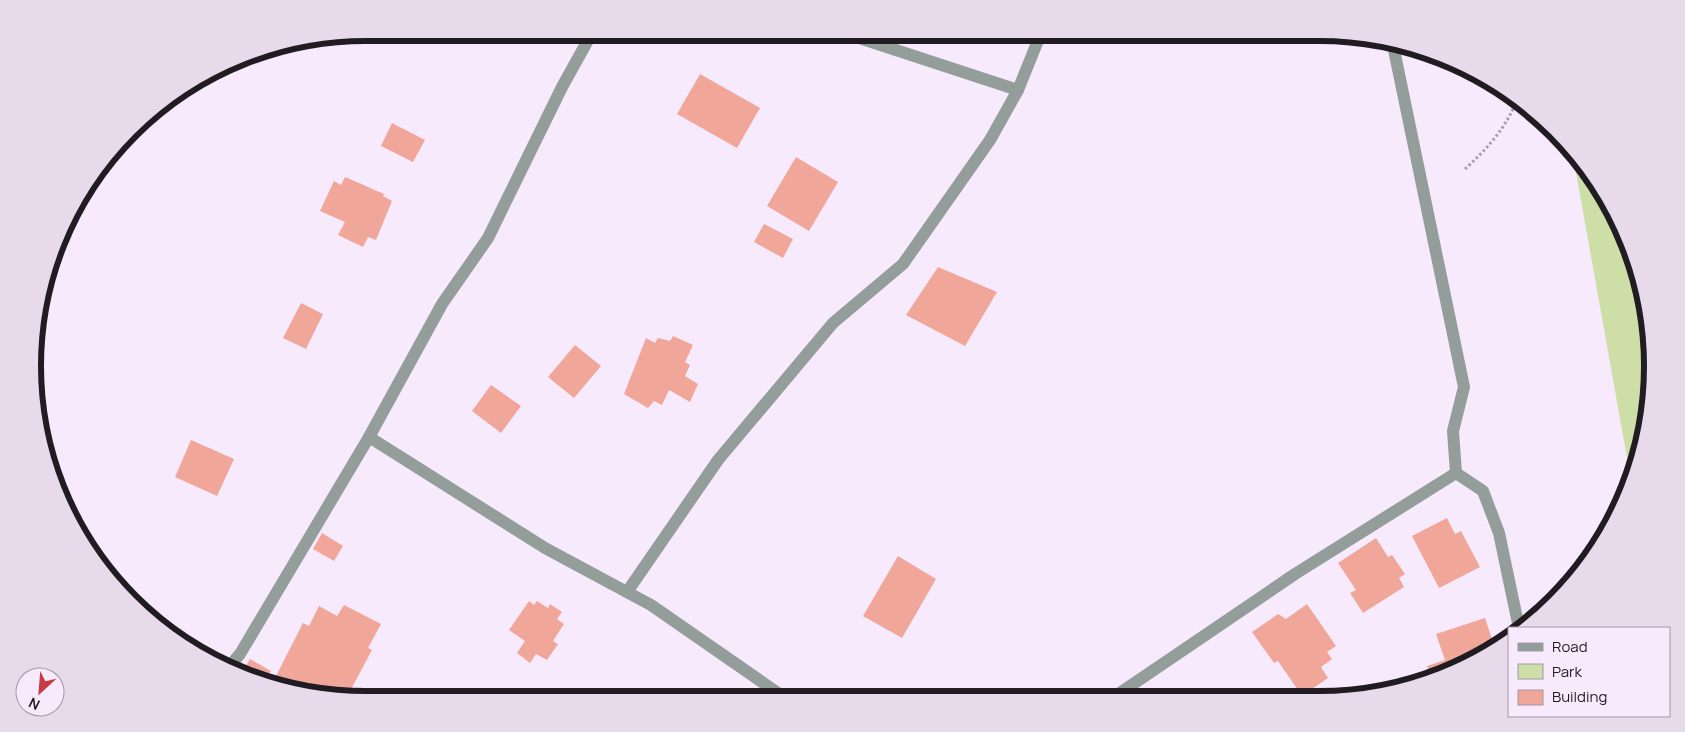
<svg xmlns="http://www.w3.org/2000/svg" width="1685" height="732" font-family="Manrope,sans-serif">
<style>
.green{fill:#cddea7}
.building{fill:#f0a79a}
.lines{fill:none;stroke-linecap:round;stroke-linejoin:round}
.path{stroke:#a89eac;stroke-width:3;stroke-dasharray:2.5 2.5;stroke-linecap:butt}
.street{stroke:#939d99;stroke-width:12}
.rim{fill:none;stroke:#201c22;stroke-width:6}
</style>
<rect width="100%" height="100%" fill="#f7eafd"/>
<path class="green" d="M1572 150C1642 225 1666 342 1643 440 1639 453 1638 468 1631 480Z"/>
<g class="building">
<path d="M700 74 760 108 737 148 677 114Z"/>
<path d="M392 123 425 140 413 162 381 146Z"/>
<path d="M796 157 838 182 809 231 767 206Z"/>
<path d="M345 177 384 194 383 196 392 201 376 240 368 237 363 247 338 235 345 222 320 211 334 181 341 185Z"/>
<path d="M764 224 793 239 783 258 754 242Z"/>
<path d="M938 267 997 292 965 346 906 315Z"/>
<path d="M301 303 323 314 306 349 283 338Z"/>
<path d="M673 336 693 345 685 362 690 365 685 376 698 384 690 402 669 390 662 405 654 401 648 408 624 394 646 338 655 343 658 338 670 341Z"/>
<path d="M575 345 601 366 574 398 548 377Z"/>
<path d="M491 385 521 406 501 433 472 411Z"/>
<path d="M191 440 234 459 217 496 175 477Z"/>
<path d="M1447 518 1455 534 1461 531 1480 567 1439 588 1412 536Z"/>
<path d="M322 533 343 546 334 561 313 549Z"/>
<path d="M1376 538 1388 557 1392 555 1405 574 1399 578 1404 587 1363 613 1350 593 1356 590 1338 563Z"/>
<path d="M898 556 936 579 902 638 863 616Z"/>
<path d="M529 601 534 605 537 601 548 608 550 604 562 612 557 619 564 624 553 641 558 644 547 660 536 654 530 663 517 653 525 641 509 630Z"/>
<path d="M1307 604 1336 646 1327 652 1332 659 1321 667 1328 678 1302 696 1278 661 1274 663 1252 632 1278 614 1286 619Z"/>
<path d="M344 605 381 624 368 648 372 650 349 693 345 691 343 696 299 688 276 676 303 623 309 626 319 606 337 616Z"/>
<path d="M1485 618 1494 645 1447 674 1431 678 1427 666 1445 660 1436 634Z"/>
<path d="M250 659 271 671 264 683 243 671Z"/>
</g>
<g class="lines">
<path class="path" d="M1465 169C1487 149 1506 128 1517 100"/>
<g class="street">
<path d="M844 33 1018 90"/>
<path d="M1393 45 1464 387 1453 431 1456 473"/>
<path d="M369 437 545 548 651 605 785 698"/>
<path d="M1456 473 1483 491 1499 533 1519 628"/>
<path d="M627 592 718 460 833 323 903 264 990 140 1018 90 1041 33"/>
<path d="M228 668 240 654 369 437 442 304 488 238 562 87 592 33"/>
<path d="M1114 697 1295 574 1456 473"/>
</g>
</g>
<path d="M0 0H1685V732H0ZM366 41H1319A325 325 0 0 1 1644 366V366A325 325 0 0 1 1319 691H366A325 325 0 0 1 41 366V366A325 325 0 0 1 366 41Z" fill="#e6daeb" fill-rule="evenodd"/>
<path class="rim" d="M366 41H1319A325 325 0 0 1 1644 366V366A325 325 0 0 1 1319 691H366A325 325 0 0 1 41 366V366A325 325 0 0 1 366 41Z"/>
<rect x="1508" y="627" width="162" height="90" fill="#f7eafd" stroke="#a198a5"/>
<rect x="1518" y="643" width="25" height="8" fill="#939d99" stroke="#a198a5"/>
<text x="1552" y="652" font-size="15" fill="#201c22">Road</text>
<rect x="1518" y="664" width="25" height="15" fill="#cddea7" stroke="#a198a5"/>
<text x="1552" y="677" font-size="15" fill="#201c22">Park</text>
<rect x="1518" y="690" width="25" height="15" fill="#f0a79a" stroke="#a198a5"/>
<text x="1552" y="702" font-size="15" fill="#201c22">Building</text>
<g transform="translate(40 692) rotate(206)"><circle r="24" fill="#f7eafd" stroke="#a198a5"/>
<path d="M0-4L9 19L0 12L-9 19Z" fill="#ca3a42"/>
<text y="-8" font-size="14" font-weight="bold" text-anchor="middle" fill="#201c22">N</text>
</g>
</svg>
